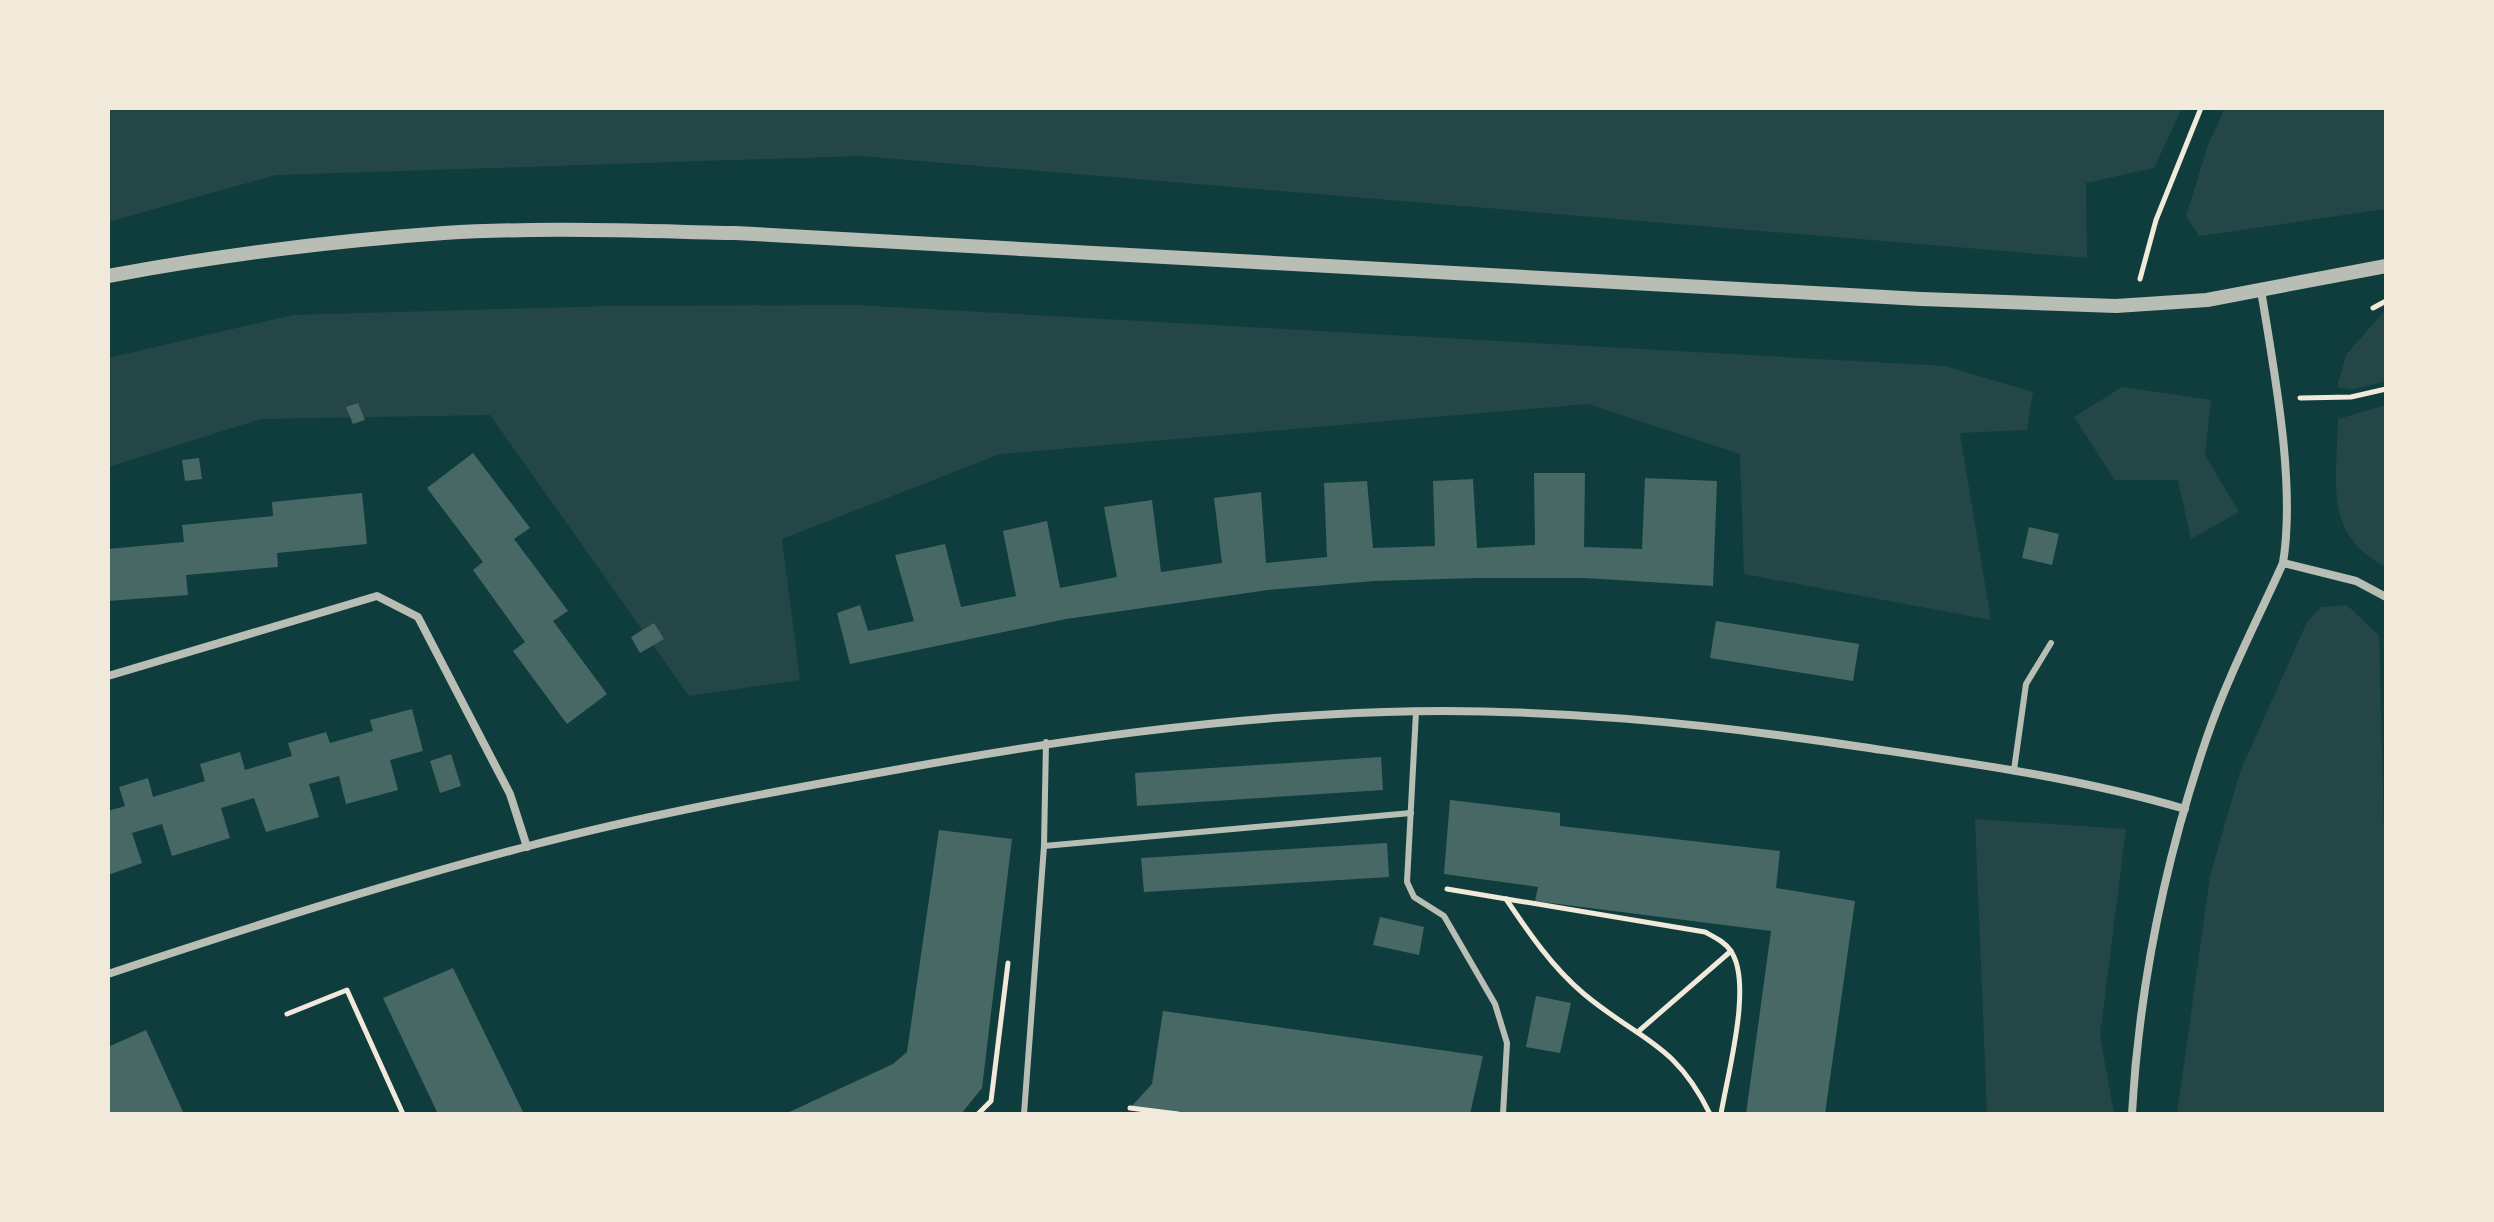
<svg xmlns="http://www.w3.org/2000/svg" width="2494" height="1222" font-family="'Fira Sans',sans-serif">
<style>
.green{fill:#244646}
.building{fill:#486865}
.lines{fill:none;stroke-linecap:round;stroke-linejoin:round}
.path{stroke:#f1e9da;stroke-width:5}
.service{stroke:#b8beb3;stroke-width:6}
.minor{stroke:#b8beb3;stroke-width:8}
.tertiary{stroke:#b8beb3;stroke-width:14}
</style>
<rect width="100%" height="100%" fill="#0f3d3e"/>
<g class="green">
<path d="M108 108H2182L2154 168 2086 183 2087 258 860 156 276 175 108 222Z"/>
<path d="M2225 108H2386V209L2199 236 2186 216 2208 145Z"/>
<path d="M855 305 1945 366 2033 392 2027 430 1960 433 1991 620 1744 574 1740 454 1588 404 1000 454 782 539 800 680 689 696 490 415 261 419 108 467V358L293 315 610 306Z"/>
<path d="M2386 309V381L2351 390 2337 387 2346 355Z"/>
<path d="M2122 387 2211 400 2205 455 2239 512 2191 539 2178 480H2115L2074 417Z"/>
<path d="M2386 405V567C2322 534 2337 481 2338 419Z"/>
<path d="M2347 605 2379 636 2386 908V1114H2177L2210 876 2240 772 2307 622 2321 607Z"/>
<path d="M1975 819 2126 829 2100 1035 2114 1114H1987Z"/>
</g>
<g class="building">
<path d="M358 403 365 420 353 424 346 407Z"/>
<path d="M473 453 530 528 514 539 568 611 553 621 607 694 567 724 513 651 525 642 473 570 483 562 427 488Z"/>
<path d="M199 458 202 479 185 481 182 460Z"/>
<path d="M1534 473H1585L1584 547 1642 549 1645 478 1717 481 1713 586 1585 578H1477L1374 581 1268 590 1066 619 850 664 837 613 860 605 868 631 914 621 895 555 945 544 961 607 1016 596 1003 531 1047 521 1060 588 1117 577 1104 507 1152 500 1161 572 1222 563 1214 498 1261 492 1266 563 1327 557 1324 483 1367 481 1373 548 1435 546 1433 481 1473 479 1477 548 1535 545Z"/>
<path d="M362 493 367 544 277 553 278 567 186 575 188 595 108 601V549L184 542 182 525 273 516 272 502Z"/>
<path d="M2029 527 2059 534 2052 565 2022 558Z"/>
<path d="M1716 621 1859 644 1853 681 1710 658Z"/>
<path d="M654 623 664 639 640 653 631 637Z"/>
<path d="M412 709 423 751 390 760 398 790 346 804 339 776 309 784 319 817 266 832 254 798 221 808 230 838 172 856 162 824 132 833 142 863 108 875V811L125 806 119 787 148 778 153 797 205 781 200 764 240 752 245 770 292 756 288 743 326 732 330 743 373 731 370 720Z"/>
<path d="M451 754 461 786 440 793 430 761Z"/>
<path d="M1381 757 1383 790 1137 806 1135 773Z"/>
<path d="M1450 800 1560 813V826L1780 851 1776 888 1855 901 1825 1114H1746L1771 931 1535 901 1538 887 1444 874Z"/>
<path d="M939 830 1012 839 982 1088 961 1114H785L893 1064 907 1052Z"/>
<path d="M1387 843 1389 877 1144 892 1141 858Z"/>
<path d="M1380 917 1424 927 1419 955 1373 945Z"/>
<path d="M453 968 524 1114H438L383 998Z"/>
<path d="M1536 996 1571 1003 1560 1053 1526 1047Z"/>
<path d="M1163 1011 1483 1056 1470 1114H1178L1130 1108 1152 1084Z"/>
<path d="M146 1030 184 1114H108V1047Z"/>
</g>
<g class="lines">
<g class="path">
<path d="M2140 279 2156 220 2201 108"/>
<path d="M2373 308 2386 301"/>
<path d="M2300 398 2351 397 2386 389"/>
<path d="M1447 889 1705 932C1714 937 1724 941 1730 950 1754 981 1727 1076 1721 1114"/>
<path d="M1506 899C1529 933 1552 967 1584 994 1639 1040 1675 1042 1710 1114"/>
<path d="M287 1014 347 990 403 1114"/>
<path d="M1640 1030 1731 951"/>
<path d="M1130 1108 1178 1114"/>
<path d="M978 1114 991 1101 1008 963"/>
</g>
<g class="service">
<path d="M1416 712 1407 882 1414 897 1444 916 1495 1004 1507 1043 1503 1114"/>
<path d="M2014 770 2026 684 2051 643"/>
<path d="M1044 846 1411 813"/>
<path d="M1024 1114 1044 846 1046 742"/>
</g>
<g class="minor">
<path d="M2283 563 2356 581 2386 597"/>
<path d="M108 676 377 596 418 617 510 794 527 847"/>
<path d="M108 974C246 928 384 884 525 847 645 815 767 793 889 771 1054 741 1217 717 1385 712 1545 707 1704 723 1862 747 1970 763 2079 778 2185 809"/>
<path d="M2132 1114C2139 987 2166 857 2207 737 2227 678 2257 621 2283 563 2296 483 2274 371 2261 290"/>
</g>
<path class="tertiary" d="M108 276C220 255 331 241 444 233 541 227 638 231 735 233L1921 299 2116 306 2207 300 2386 266"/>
</g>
<rect width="2494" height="1222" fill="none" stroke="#f1e9da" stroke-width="220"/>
</svg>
